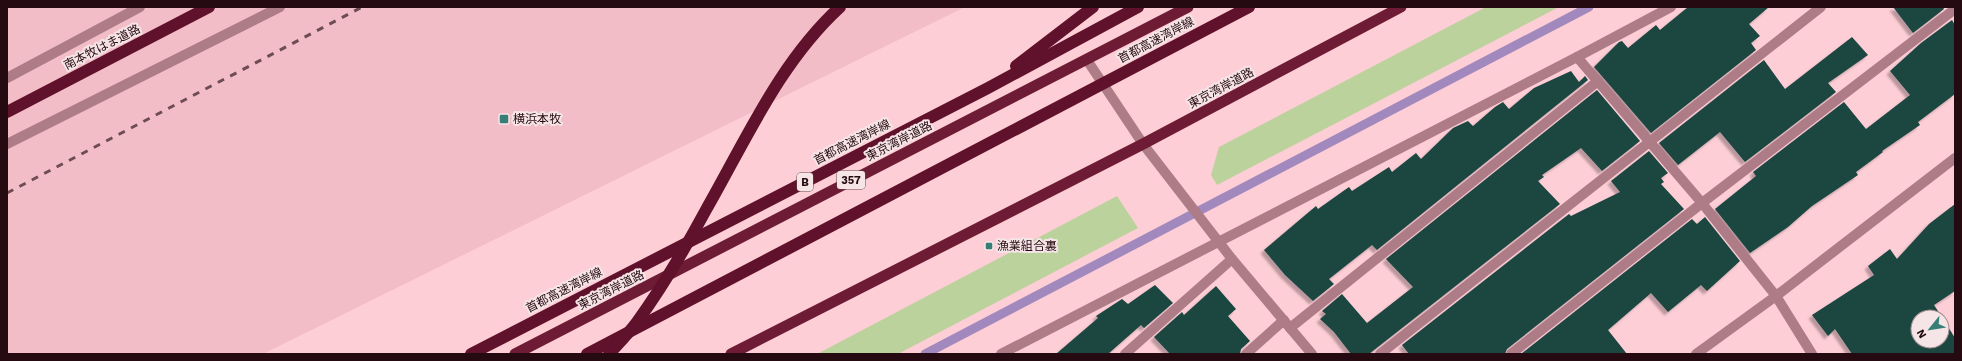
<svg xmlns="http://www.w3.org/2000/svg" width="1962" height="361" font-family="'Work Sans','Noto Sans JP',sans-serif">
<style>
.built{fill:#f3bdc7}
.green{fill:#bcd29d}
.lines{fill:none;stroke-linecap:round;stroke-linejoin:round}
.stream{stroke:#a188bd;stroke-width:9}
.building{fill:#1a4641;filter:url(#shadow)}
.minor{stroke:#ae7c86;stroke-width:10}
.tertiary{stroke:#ae7c86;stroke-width:10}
.trunk{stroke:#6e1c36;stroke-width:11}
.motorway{stroke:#60112c;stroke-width:12}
.rail{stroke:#6e4c53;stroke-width:3;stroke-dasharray:7 7;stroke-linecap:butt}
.motorway-bridge{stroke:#60112c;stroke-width:12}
.poi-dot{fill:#377e77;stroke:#f5e5e7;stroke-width:1.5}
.labels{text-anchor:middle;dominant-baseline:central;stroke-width:4;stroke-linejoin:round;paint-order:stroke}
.shield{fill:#f5e5e7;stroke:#634c51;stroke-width:1}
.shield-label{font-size:11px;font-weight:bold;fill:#250a11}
.street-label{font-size:12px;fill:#250a11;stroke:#f5e5e7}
.poi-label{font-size:12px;fill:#250a11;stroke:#f5e5e7;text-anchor:start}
</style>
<defs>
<filter id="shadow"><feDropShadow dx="-3.5" dy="3.5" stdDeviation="1" flood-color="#0004"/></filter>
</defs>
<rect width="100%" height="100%" fill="#feced6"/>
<path class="built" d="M7 7H965L263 354H7Z"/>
<g class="green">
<path d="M1486 7H1559L1217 185 1211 175 1219 147Z"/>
<path d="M1117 196 1138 228 898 354H817Z"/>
</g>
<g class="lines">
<path class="stream" d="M925 354 1589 7"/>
</g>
<g class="building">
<path d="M1688 7H1769L1749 24 1760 36 1751 43 1756 50 1651 133 1594 67 1619 42 1622 41 1628 48 1656 25 1660 30Z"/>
<path d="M1893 7H1943L1944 9 1913 33Z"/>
<path d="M1952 20 1955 25V94L1918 122 1920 125 1882 151 1883 152 1856 172 1858 175 1812 206 1788 227 1750 253 1715 209 1756 176 1753 172 1844 102 1866 129 1910 95 1890 71 1921 43Z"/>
<path d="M1852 37 1868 55 1828 83 1836 92 1745 162 1720 132 1678 165 1659 143 1764 60 1785 89Z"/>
<path d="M1571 71 1579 82 1585 76 1588 80 1377 250 1372 245 1329 279 1334 284 1313 301 1285 275 1264 250 1316 206 1318 209 1349 187 1352 191 1389 167 1392 172 1416 153 1421 159 1453 128 1468 121 1473 126 1495 107 1503 102 1509 109 1534 88Z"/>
<path d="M1597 90 1640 141 1602 171 1581 148 1542 175 1544 177 1538 181 1560 204 1369 354H1351L1334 332 1320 319 1326 314 1322 311 1342 294 1367 323 1413 287 1386 259Z"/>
<path d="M1649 151 1668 173 1661 178 1664 182 1661 184 1684 209 1507 349 1505 354H1409L1402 345 1569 214 1571 216 1620 192 1611 181Z"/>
<path d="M1955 204V291L1934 305 1942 317H1918V341H1942V317L1955 338V354H1852L1835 329 1828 336 1812 315 1874 275 1868 266 1890 249 1897 259 1929 224Z"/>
<path d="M1705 217 1740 261 1707 291 1701 285 1668 312 1651 293 1608 330 1627 354H1521L1692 219 1697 224Z"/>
<path d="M1155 285 1173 303 1144 328 1141 325 1108 354H1056L1098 318 1096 316 1122 299 1128 304Z"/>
<path d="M1216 286 1236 309 1228 316 1250 341 1241 349 1240 354H1170L1154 337 1182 312 1184 315Z"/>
</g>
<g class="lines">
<g class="minor">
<path d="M1577 57 1702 203 1776 296 1812 354"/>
<path d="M1087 60 1143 144 1232 259 1312 354"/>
<path d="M7 78 140 7"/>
<path d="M7 144 280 7"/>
<path d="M1290 328 1598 81"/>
<path d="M1001 354 1577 57 1671 7"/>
<path d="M1125 354 1232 259"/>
<path d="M1246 354 1284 320"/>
<path d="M1380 354 1821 7"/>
<path d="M1511 354 1702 203 1955 9"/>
</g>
<path class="tertiary" d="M1696 354 1776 296 1955 158"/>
<g class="trunk">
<path d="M515 354 1188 7"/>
<path d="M731 354 1143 144 1401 7"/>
</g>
<g class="motorway">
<path d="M1016 66 1093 7"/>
<path d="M7 112 209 7"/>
<path d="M471 354 988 88 1138 7"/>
</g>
<path class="rail" d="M7 193 362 7"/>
<g class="motorway-bridge">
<path d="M587 354 1249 7"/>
<path d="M609 354C619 343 629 333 637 322 663 286 686 247 707 208 747 138 780 62 840 7"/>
</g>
</g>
<g class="poi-dot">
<rect x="499" y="114" width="10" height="10" rx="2"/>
<rect x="985" y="242" width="8" height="8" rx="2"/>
</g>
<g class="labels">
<g class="shield">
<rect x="837" y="171" width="28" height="18" rx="3"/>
<rect x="797" y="173" width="16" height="18" rx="3"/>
</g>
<g class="shield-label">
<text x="851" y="180">357</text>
<text x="805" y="182">B</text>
</g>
<g class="street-label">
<text transform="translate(1156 40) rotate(-28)">首都高速湾岸線</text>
<text transform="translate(102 47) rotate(-27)">南本牧はま道路</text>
<text transform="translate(1221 88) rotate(-28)">東京湾岸道路</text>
<text transform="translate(899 141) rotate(-27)">東京湾岸道路</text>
<text transform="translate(852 142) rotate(-27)">首都高速湾岸線</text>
<text transform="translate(564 290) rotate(-27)">首都高速湾岸線</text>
<text transform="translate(611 290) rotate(-27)">東京湾岸道路</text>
</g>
<g class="poi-label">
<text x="513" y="119">横浜本牧</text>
<text x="997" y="246">漁業組合裏</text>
</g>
</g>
<rect width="1962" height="361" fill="none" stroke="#250a11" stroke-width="16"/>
<g transform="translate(1930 329) rotate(240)"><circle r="19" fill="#f5e5e7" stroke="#a28d91"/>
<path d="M0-3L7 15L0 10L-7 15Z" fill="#377e77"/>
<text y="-6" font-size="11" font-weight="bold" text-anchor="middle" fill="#250a11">N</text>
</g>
</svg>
